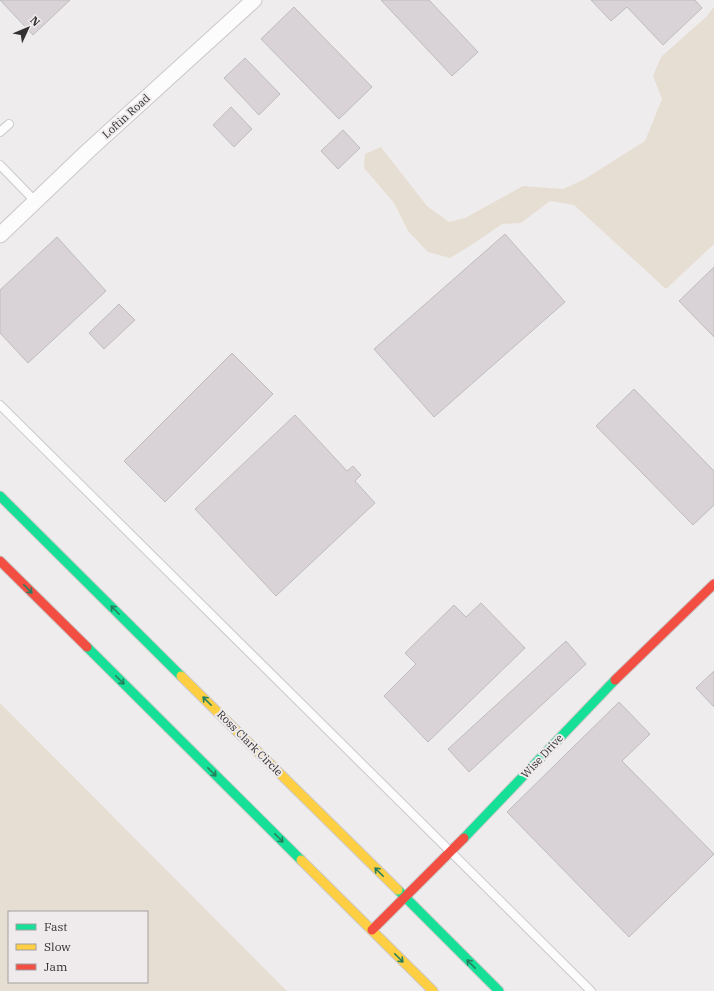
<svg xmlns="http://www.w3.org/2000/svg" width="714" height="991" font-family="'IBM Plex Serif',serif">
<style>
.green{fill:#e7ded3;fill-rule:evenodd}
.building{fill:#d9d3d8;stroke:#bebcbd}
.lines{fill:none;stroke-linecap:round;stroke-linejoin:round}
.lane-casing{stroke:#cbc9ca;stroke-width:10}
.street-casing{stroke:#cbc9ca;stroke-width:17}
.fast-casing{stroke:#cbc9ca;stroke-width:11}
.slow-casing{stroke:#cbc9ca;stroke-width:11}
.jam-casing{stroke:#cbc9ca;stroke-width:11}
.lane{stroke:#fcfcfc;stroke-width:8}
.street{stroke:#fcfcfc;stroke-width:15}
.fast{stroke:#16e098;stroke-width:9}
.slow{stroke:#ffcf43;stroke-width:9}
.jam{stroke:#f24e42;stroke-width:9}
.oneway{stroke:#257f5f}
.labels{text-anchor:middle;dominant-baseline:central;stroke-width:4;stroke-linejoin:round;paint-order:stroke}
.street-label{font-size:11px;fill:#323030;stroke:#efebec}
</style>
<rect width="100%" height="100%" fill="#eeeced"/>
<g class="green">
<path d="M714 7V244L666 289 574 205 550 201 521 223 502 224 473 244 450 258 428 252 408 231 394 203 364 168 365 154 381 147 427 206 449 222 465 218 523 186 563 189 583 180 645 141 662 99 653 76 661 57 706 17Z"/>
<path d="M0 703 287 991H0ZM9 912H147V982H9Z"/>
</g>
<g class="building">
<path d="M0 0H70L33 35Z"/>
<path d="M381 0H429L478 52 452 76Z"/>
<path d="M591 0H695L702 8 663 45 627 7 611 21Z"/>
<path d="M294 7 372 87 339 119 261 39Z"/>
<path d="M245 58 280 94 259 115 224 78Z"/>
<path d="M231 107 252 129 234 147 213 125Z"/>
<path d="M343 130 360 148 338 169 321 151Z"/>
<path d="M505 234 565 302 434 417 374 349Z"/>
<path d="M57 237 106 291 28 363 0 333V290Z"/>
<path d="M714 267V337L679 301Z"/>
<path d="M119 304 135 320 104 349 89 333Z"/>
<path d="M232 353 273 394 165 502 124 461Z"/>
<path d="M634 389 714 471V505L693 525 596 426Z"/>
<path d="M295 415 347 471 353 466 361 475 355 481 375 503 276 596 195 509Z"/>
<path d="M481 603 525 648 428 742 384 696 416 664 405 653 454 605 466 617Z"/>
<path d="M566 641 586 664 469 772 448 749Z"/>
<path d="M714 671V707L696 688Z"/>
<path d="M619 702 650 734 622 761 714 854 629 937 507 812Z"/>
</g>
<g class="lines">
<defs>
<g id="lane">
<path d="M0 132 9 124"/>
<path d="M0 165 35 201"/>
<path d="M0 405 591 991"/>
</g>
<path id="street" d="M0 235 89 150 254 0"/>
<g id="fast">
<path d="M0 496 181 676"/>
<path d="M87 647 301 860"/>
<path d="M464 838 615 680"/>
<path d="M398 890 499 991"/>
</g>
<g id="slow">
<path d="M181 676 398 890"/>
<path d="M301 860 433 991"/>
</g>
<g id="jam">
<path d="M0 561 87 647"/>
<path d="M615 680 714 584"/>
<path d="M372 930 464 838"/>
</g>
</defs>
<use href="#lane" class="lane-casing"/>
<use href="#street" class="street-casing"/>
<use href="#fast" class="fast-casing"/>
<use href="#slow" class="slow-casing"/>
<use href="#jam" class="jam-casing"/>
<use href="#lane" class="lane"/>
<use href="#street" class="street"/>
<use href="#fast" class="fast"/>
<use href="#slow" class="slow"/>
<use href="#jam" class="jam"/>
</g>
<defs><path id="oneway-shaft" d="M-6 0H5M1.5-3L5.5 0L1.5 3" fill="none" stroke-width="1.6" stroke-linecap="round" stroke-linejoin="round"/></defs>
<g class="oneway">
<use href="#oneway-shaft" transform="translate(28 589) rotate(45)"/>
<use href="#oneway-shaft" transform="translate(115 610) rotate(-135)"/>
<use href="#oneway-shaft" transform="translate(120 680) rotate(45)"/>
<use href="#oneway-shaft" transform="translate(207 701) rotate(-135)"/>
<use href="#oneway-shaft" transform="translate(212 772) rotate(45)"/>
<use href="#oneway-shaft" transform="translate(279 838) rotate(45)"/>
<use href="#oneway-shaft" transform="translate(379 872) rotate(-135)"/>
<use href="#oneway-shaft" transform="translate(399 958) rotate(45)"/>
<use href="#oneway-shaft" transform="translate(471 964) rotate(-135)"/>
</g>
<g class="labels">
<g class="street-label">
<text transform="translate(126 116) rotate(-42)">Loftin Road</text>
<text transform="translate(250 743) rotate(45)">Ross Clark Circle</text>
<text transform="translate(542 756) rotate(-47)">Wise Drive</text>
</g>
</g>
<rect x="8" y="911" width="140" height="72" fill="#efebec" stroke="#a3a0a1"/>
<rect x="16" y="924" width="20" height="6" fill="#16e098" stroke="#a3a0a1"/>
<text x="44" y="931" font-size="12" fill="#323030">Fast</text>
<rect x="16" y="944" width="20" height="6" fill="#ffcf43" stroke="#a3a0a1"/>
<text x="44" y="951" font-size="12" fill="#323030">Slow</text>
<rect x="16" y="964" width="20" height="6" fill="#f24e42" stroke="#a3a0a1"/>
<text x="44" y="971" font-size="12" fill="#323030">Jam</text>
<g transform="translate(28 28) rotate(46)" stroke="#efebec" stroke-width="3" paint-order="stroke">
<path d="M0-3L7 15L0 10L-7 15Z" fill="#323030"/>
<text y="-6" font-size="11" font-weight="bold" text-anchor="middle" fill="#323030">N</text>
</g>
</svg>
